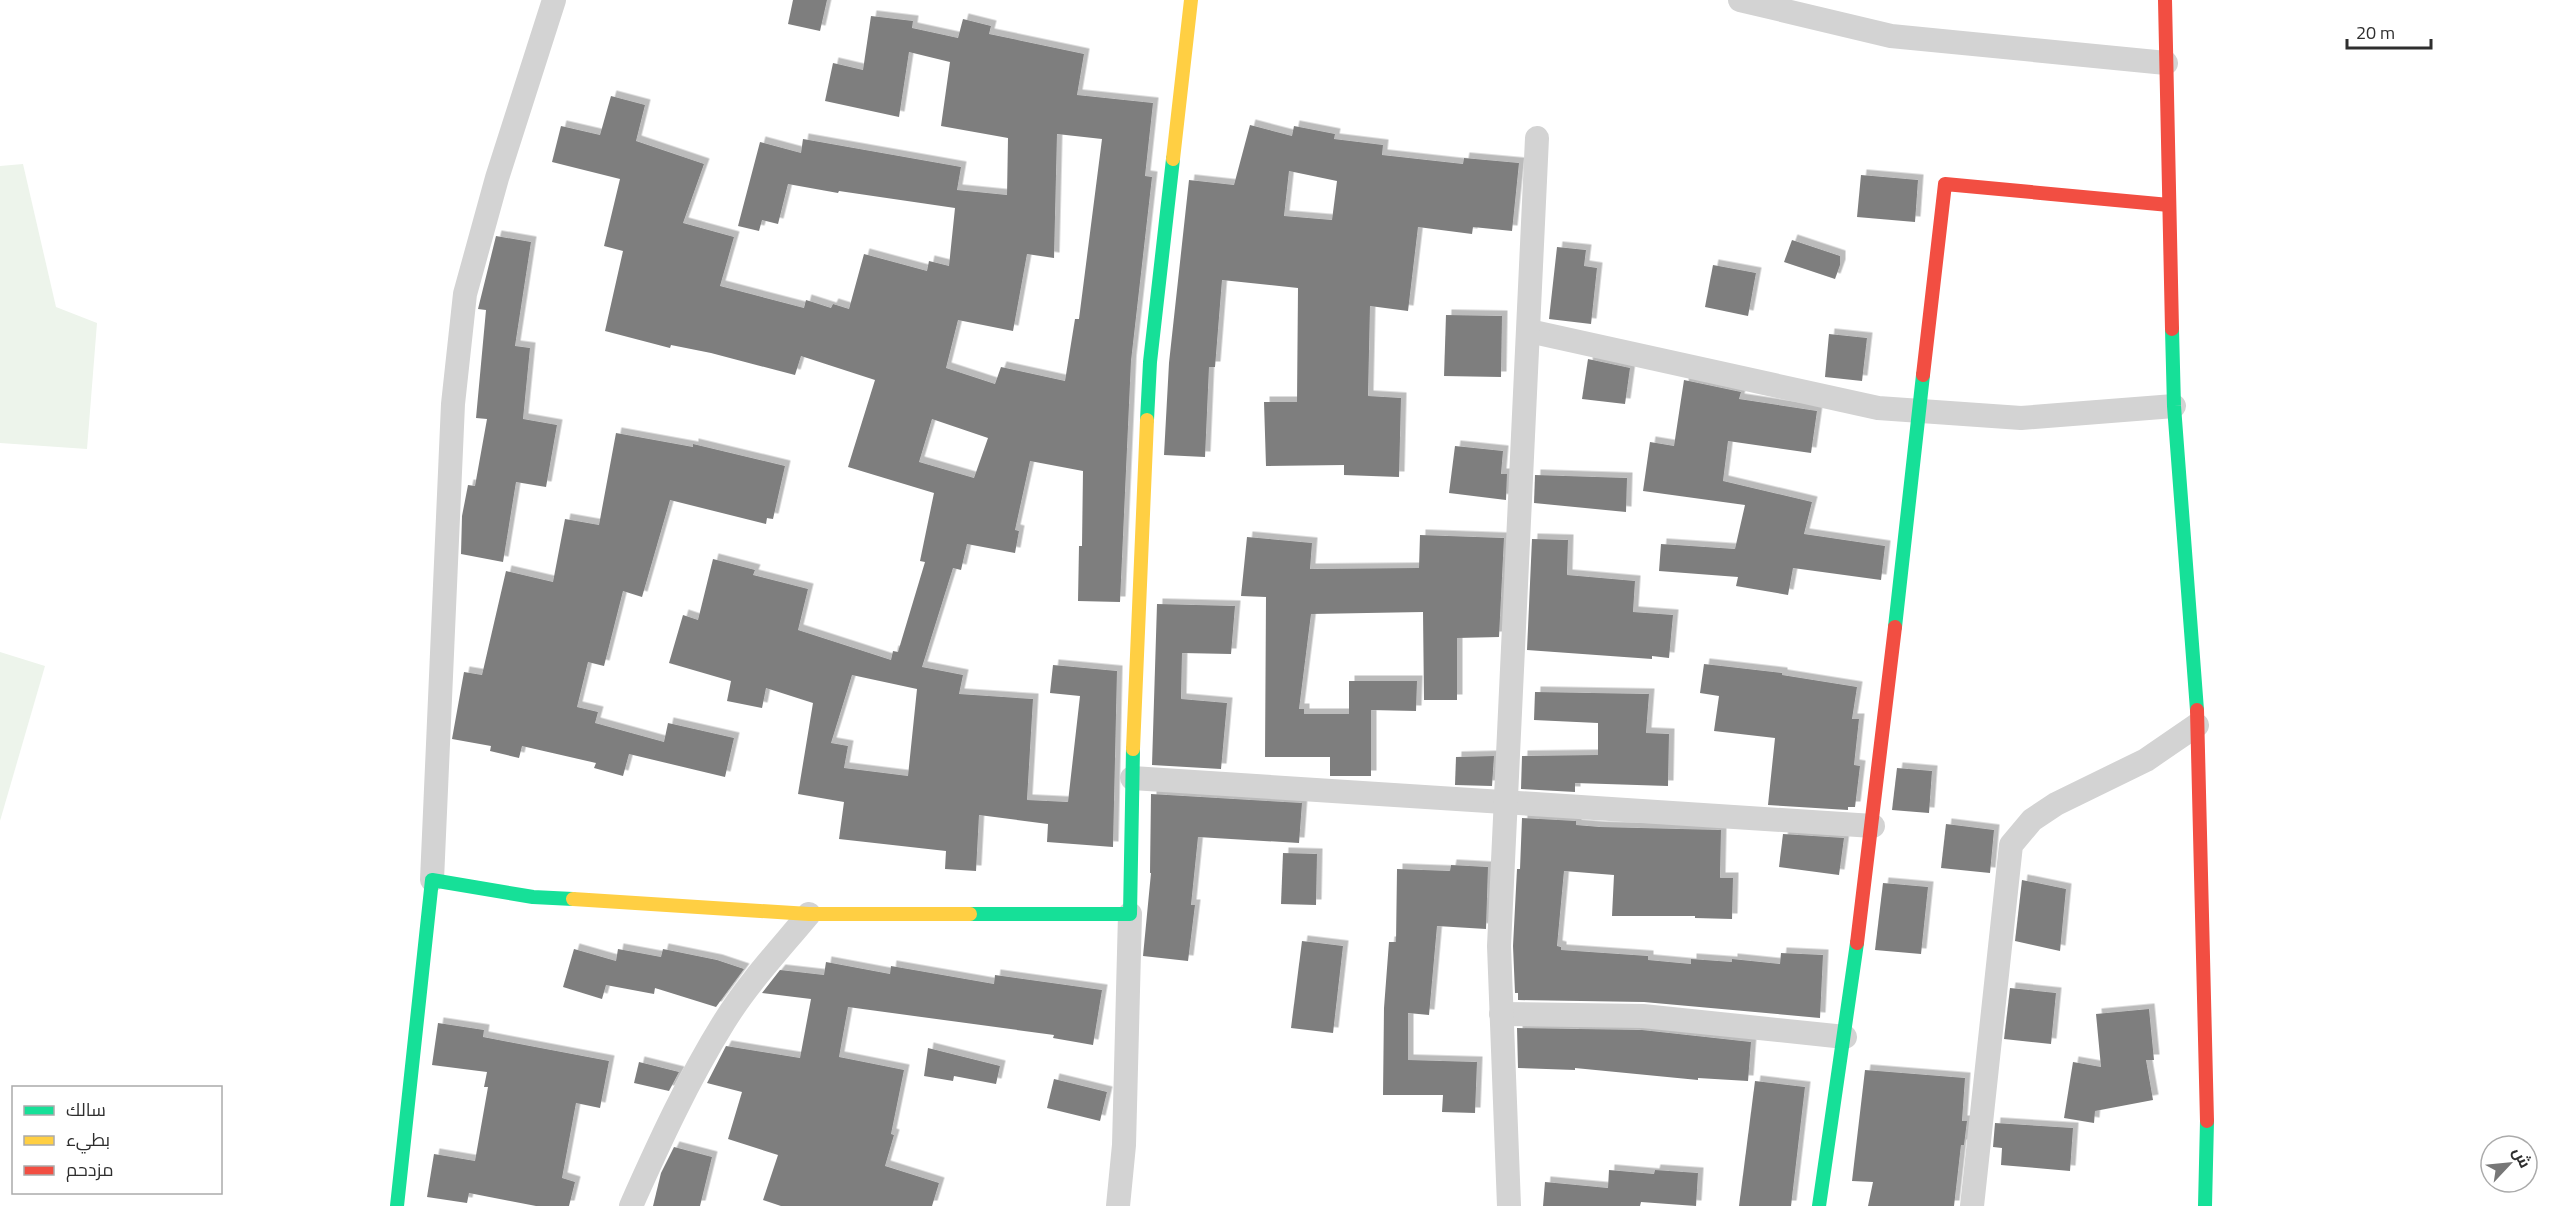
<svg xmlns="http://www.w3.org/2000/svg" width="2551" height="1206" font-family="'Titillium Web',Cairo,sans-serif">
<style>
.green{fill:#edf4eb}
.building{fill:#7e7e7e;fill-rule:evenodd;filter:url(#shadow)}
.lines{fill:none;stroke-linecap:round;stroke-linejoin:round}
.street{stroke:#d3d3d3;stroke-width:24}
.fast{stroke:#16e098;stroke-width:14}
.slow{stroke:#ffcf43;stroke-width:14}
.jam{stroke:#f24e42;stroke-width:14}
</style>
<defs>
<filter id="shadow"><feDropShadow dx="5.5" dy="-5.5" stdDeviation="0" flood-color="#0004"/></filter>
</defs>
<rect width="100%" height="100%" fill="#fff"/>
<g class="green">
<path d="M23 164 56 307 97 323 87 449 0 443V166Z"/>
<path d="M0 652 45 666 0 821Z"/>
</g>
<g class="building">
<path d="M793 0H827L820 31 788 24Z"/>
<path d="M871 16 913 21 912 28 958 38 963 19 991 26 989 34 1084 54 1077 95 1153 103 1145 176 1152 177 1131 361 1120 602 1078 601 1079 546H1082L1083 471 1030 461 1015 530 1019 531 1015 553 967 544 961 570 953 568 922 667 963 675 959 694 1033 699 1027 800 1068 802 1080 696 1050 693 1053 665 1117 671 1113 847 1047 842 1048 824 979 815 976 871 945 869 946 851 839 839 844 802 798 794 813 703 766 688 762 708 727 701 731 681 669 663 683 615 698 620 713 559 755 570 753 575 808 589 798 630 891 660 893 651 898 652 925 562 920 561 934 493 848 467 875 380 801 356 795 375 711 353 671 345 670 348 605 331 623 251 604 246 620 179 552 162 561 126 600 135 611 96 645 105 636 141 704 164 683 223 734 237 720 286 804 308 806 300 831 308 833 304 849 309 864 254 927 271 929 261 949 266 955 208 839 191 838 193 788 184 778 224 762 220 759 231 738 226 760 142 801 153 803 139 961 167 957 190 1007 195 1008 138 941 126 950 62 909 52 899 117 825 101 833 63 863 70ZM1057 134 1102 139 1079 319H1075L1065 381 1001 367 995 384 946 368 958 320 1013 331 1027 254 1054 258ZM932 419 988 438 974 478 919 462ZM852 675 917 689 908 776 844 768 848 746 831 743Z"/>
<path d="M1250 125 1292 136 1294 126 1335 134 1334 139 1383 145 1382 155 1463 164 1464 158 1519 163 1512 231 1473 227 1472 234 1418 227 1408 311 1370 306 1368 396 1401 398 1399 477 1344 475V465L1266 466 1264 402H1297L1298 288 1222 280 1215 367H1209L1205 457 1164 455 1169 363 1189 180 1234 185ZM1289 171 1337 181 1332 220 1284 216Z"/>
<path d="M1861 175 1918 180 1915 222 1857 217Z"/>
<path d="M496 236 531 242 515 346 530 348 523 419 557 425 546 487 516 482 503 562 461 554 462 516 468 485 475 486 487 419 476 418 486 310 478 309Z"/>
<path d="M1792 240 1840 256V265L1835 279 1784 262Z"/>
<path d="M1557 247 1586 250 1584 266 1597 268 1591 324 1549 319Z"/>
<path d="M1713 265 1756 273 1748 316 1705 307Z"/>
<path d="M1446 315 1502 316 1501 377 1444 376Z"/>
<path d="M1829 334 1867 338 1862 381 1825 377Z"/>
<path d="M1588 359 1630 368 1625 404 1582 399Z"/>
<path d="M1684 380 1741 392 1739 399 1817 411 1811 453 1728 441 1723 481 1812 502 1804 534 1885 546 1881 580 1793 568 1788 595 1736 586 1738 577 1659 571 1661 544 1735 549 1745 505 1643 491 1650 442 1674 446Z"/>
<path d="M616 433 693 447V444L785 466 773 519 767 518 766 524 670 500 642 597 623 591 604 666 588 662 577 707 598 712 595 723 664 742 668 723 734 738 725 777 629 754 623 776 594 768 596 763 522 746 519 758 490 751 491 746 452 739 464 672 482 675 506 571 553 582 565 519 599 525Z"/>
<path d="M1455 446 1503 451 1501 474H1507L1506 500 1449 493Z"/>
<path d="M1535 475 1627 478 1626 512 1534 503Z"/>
<path d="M1420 535 1504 538 1499 637 1457 638V700H1424L1423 612 1311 614 1299 709H1304V714H1349V681H1417L1416 711 1371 710V776H1330V757H1265L1266 597 1241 596 1247 537 1312 543 1310 569 1419 568Z"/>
<path d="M1532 539 1568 540 1567 575 1635 581 1633 612 1673 615 1669 658 1652 656V659L1527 650Z"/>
<path d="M1157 604 1235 606 1231 654 1182 653 1181 699 1227 703 1221 769 1152 765Z"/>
<path d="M1704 664 1782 673V675L1857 687 1852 719H1859L1854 765 1860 766 1855 807H1848V810L1768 805 1775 738 1714 731 1719 696 1700 693Z"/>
<path d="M1535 692 1649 694 1646 733 1669 734 1668 786 1575 783V792L1521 789 1522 756 1598 755V723L1534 720Z"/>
<path d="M1494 756 1492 786 1455 785 1456 757Z"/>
<path d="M1897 768 1932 771 1929 813 1892 810Z"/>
<path d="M1151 794 1302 803 1299 843 1198 837 1191 905H1195L1188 961 1143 956 1151 873H1150Z"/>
<path d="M1522 818 1576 821V825L1600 827 1721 830 1720 878H1733L1732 919 1695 918V916H1612L1614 875 1564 871 1557 946 1561 947V950L1648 956V960L1691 964V959L1732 962V959L1780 964 1781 953 1823 955 1820 1018 1644 1002 1518 1000V993H1515L1513 946 1517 869H1520Z"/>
<path d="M1946 824 1994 830 1990 873 1941 868Z"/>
<path d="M1783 834 1844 838 1839 875 1779 867Z"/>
<path d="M1283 853 1317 854 1316 905 1281 904Z"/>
<path d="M1451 865 1488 867 1486 929 1437 926 1429 1015 1408 1013V1060L1477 1062 1475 1113 1442 1112 1443 1095H1383L1384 1008 1389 942H1396L1397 869 1450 871Z"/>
<path d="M2022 880 2066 889 2060 951 2015 941Z"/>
<path d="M1883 883 1928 887 1921 954 1875 950Z"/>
<path d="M1302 941 1343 946 1333 1033 1291 1028Z"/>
<path d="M574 949 616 961 618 949 661 957 663 949 717 960 744 969 716 1007 655 988 654 994 606 985 602 999 563 987Z"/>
<path d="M826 962 890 974 891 966 994 984 995 975 1102 990 1093 1045 1053 1038 1054 1035 848 1007 839 1057 904 1070 891 1134 894 1135 885 1166 939 1183 932 1206H781L763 1200 778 1155 728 1139 742 1092 707 1083 726 1046 800 1058 811 999 762 993 780 970 824 975Z"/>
<path d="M2010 988 2056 993 2051 1044 2004 1039Z"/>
<path d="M2149 1009 2154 1060H2146L2153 1100 2095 1111 2094 1123 2064 1118 2073 1062 2101 1067 2096 1014Z"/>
<path d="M438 1023 484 1030 483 1037 609 1061 600 1108 576 1103 562 1178 575 1182 569 1206H536L469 1193 467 1203 427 1197 434 1154 475 1161 488 1087H484L487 1072 432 1065Z"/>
<path d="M1517 1028 1642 1030 1751 1042 1748 1081 1698 1078V1080L1575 1068V1070L1518 1068Z"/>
<path d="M928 1048 1000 1066 996 1084 954 1076 953 1081 924 1076Z"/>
<path d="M639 1062 679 1072 669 1091 634 1083Z"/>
<path d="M1865 1070 1965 1078 1962 1121H1967L1964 1145H1961L1954 1206H1868L1873 1182 1852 1181Z"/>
<path d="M1054 1079 1107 1092 1100 1121 1047 1108Z"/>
<path d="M1755 1081 1805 1087 1791 1206H1739Z"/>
<path d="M1995 1123 2073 1128 2070 1171 2001 1165 2002 1148 1993 1147Z"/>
<path d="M674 1147 712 1157 700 1206H653L661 1173Z"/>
<path d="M1609 1170 1654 1174 1655 1170 1698 1173 1696 1206 1641 1202 1640 1206H1543L1545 1182 1608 1188Z"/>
</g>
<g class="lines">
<g class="street">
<path d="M1740 0 1891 36 2166 63"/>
<path d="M1529 331 1878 408 2021 418 2174 406"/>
<path d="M1132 778 1873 826"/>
<path d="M432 880 453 404 465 294 497 178 554 0"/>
<path d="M1501 1014 1643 1016 1845 1037"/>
<path d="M631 1206C659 1143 688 1080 724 1022 748 983 780 949 809 914"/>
<path d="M1118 1206 1124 1145 1130 914"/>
<path d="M1509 1206 1499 946 1537 138"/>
<path d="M1972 1206 2011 845 2032 820 2056 804 2146 760 2197 725"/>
</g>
<g class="fast">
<path d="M2172 329 2174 406 2197 710"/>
<path d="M1147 420 1150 362 1173 159"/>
<path d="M1895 627 1923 375"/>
<path d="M970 914H1130L1133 749"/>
<path d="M397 1206 432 880 533 897 573 899"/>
<path d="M1819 1206 1857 943"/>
<path d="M2205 1206 2207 1121"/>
</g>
<g class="slow">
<path d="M1173 159 1191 0"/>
<path d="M1133 749 1147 420"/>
<path d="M573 899 809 914H970"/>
</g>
<g class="jam">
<path d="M2165 0 2172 329"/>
<path d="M1923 375 1945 184 2169 205"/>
<path d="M2197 710 2207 1121"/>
<path d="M1857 943 1895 627"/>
</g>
</g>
<rect x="12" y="1086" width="210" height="108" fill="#ffffff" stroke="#ababab" stroke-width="1.5"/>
<rect x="24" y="1106" width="30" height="9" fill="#16e098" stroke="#ababab" stroke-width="1.5"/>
<text x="66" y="1116" font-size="18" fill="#2e2e2e">سالك</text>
<rect x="24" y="1136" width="30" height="9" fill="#ffcf43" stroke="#ababab" stroke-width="1.5"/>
<text x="66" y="1146" font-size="18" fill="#2e2e2e">بطيء</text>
<rect x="24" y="1166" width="30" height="9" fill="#f24e42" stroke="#ababab" stroke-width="1.5"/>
<text x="66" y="1176" font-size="18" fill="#2e2e2e">مزدحم</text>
<g transform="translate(2509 1164) rotate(64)"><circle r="28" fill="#ffffff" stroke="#ababab" stroke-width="1.5"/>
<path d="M0-4.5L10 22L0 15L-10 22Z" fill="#777777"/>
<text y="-9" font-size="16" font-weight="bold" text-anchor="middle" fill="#2e2e2e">ش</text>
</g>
<path d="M2347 39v9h84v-9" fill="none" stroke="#2e2e2e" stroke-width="3"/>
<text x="2356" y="39" font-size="18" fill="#2e2e2e" stroke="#ffffff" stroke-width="4.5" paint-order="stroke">20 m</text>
</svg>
